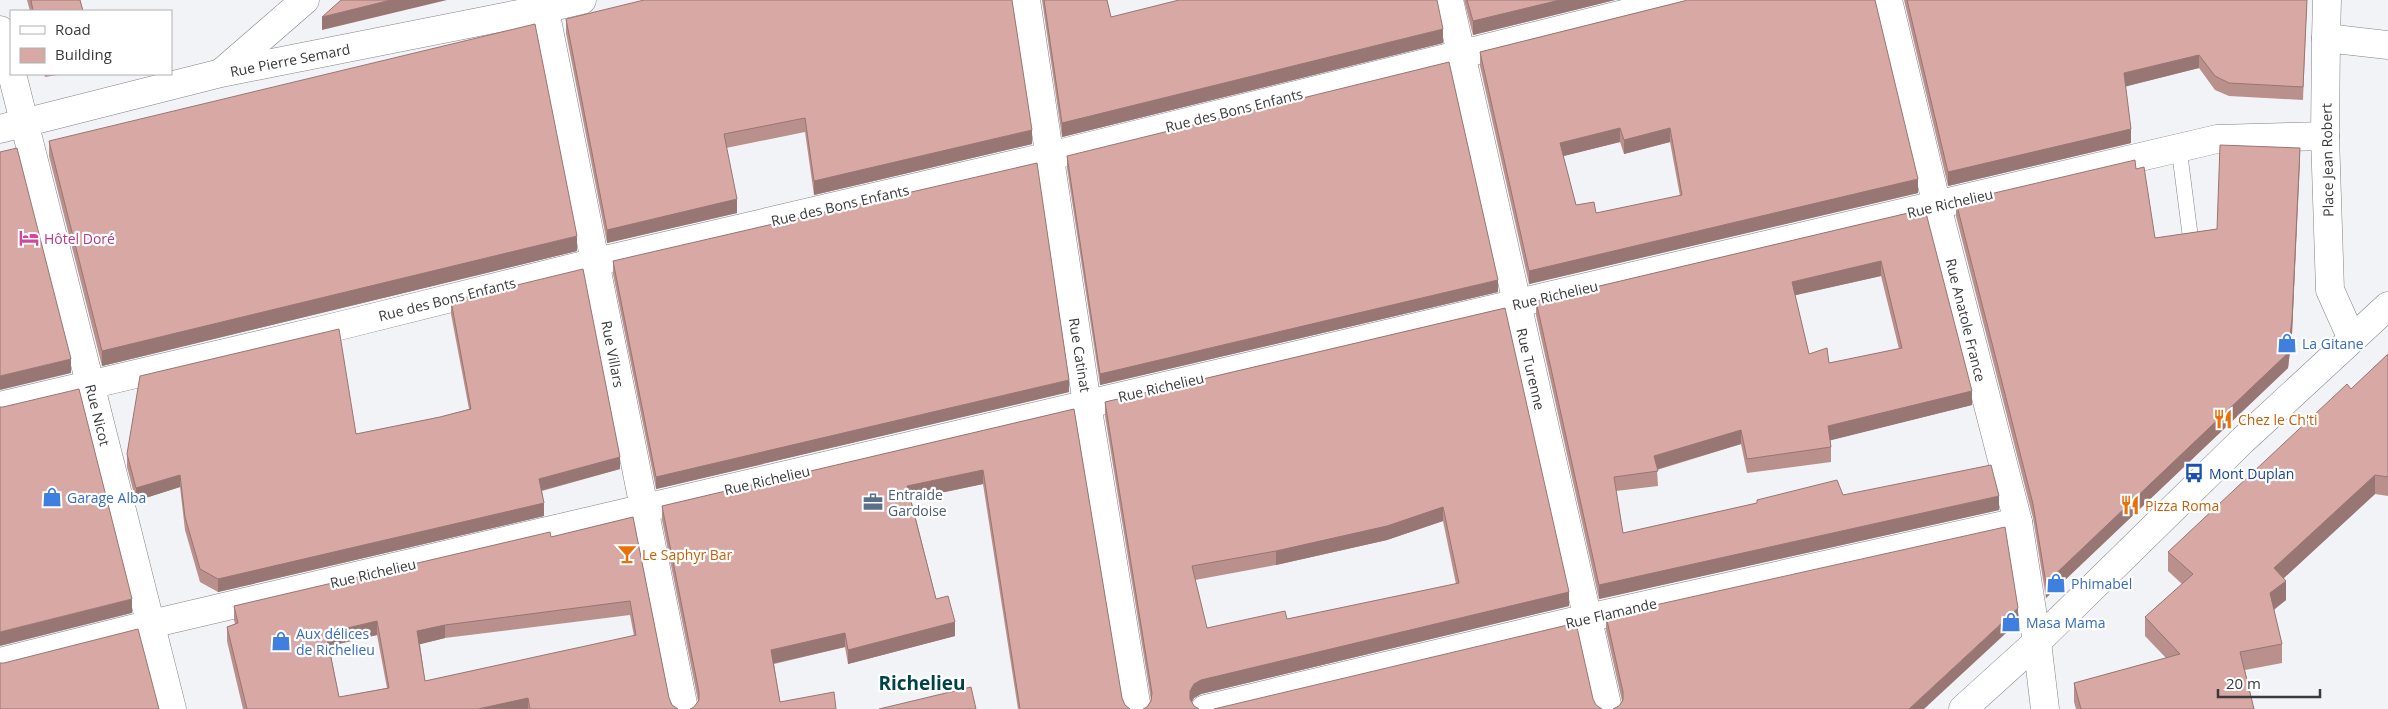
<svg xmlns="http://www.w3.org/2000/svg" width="2388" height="709" font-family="'Open Sans',sans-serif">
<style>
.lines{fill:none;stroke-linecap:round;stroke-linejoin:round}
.service-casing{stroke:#808285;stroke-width:16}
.minor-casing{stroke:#808285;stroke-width:29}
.tertiary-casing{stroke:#808285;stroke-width:29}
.service{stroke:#fff;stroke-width:15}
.minor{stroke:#fff;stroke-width:28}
.tertiary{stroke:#fff;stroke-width:28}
.wall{fill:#ba908d;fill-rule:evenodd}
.shaded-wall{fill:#977673}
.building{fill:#d8a8a4;stroke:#977673;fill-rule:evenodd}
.labels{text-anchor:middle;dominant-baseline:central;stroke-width:4.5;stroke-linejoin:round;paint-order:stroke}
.street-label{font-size:14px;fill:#393a3b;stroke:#fff}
.hotel-label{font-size:14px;fill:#b23c85;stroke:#fff;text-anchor:start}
.shop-label{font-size:14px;fill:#366cbe;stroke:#fff;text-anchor:start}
.food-label{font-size:14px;fill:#c56008;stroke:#fff;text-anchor:start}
.transit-label{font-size:14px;fill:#164399;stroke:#fff;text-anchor:start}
.service-label{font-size:14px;fill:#4e5e75;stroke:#fff;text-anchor:start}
.district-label{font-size:19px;font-weight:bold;fill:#004449;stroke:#fff}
</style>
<rect width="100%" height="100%" fill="#f1f3f7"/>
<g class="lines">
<defs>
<path id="service" d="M2179 148 2190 234"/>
<g id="minor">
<path d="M543 0 684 709"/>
<path d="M1026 0 1087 404 1137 709"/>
<path d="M1449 0 1608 709"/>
<path d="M1888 0 1937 206 2018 522 2037 642"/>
<path d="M0 30 11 69"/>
<path d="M2326 38 2327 0"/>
<path d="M12 74 172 709"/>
<path d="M2352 339 2330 290 2325 136 2326 38 2388 45"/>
<path d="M0 406 335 327 596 262 1050 156 1680 0"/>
<path d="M0 662 151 624 2217 139 2325 136"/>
<path d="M1205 709 1587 618 2018 522"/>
</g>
<g id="tertiary">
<path d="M222 72 305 0"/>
<path d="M0 129 221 73 544 9 582 0"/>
<path d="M2037 642 2045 709"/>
<path d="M1963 709 2037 642 2243 440 2388 306"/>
</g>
</defs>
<use href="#service" class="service-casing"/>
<use href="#minor" class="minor-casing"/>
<use href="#tertiary" class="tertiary-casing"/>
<use href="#service" class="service"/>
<use href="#minor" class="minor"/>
<use href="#tertiary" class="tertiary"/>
</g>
<g class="wall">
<path d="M27 0H80L83 11H30Z"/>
<path d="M1042 0H1107L1111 17 1443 43 1062 137Z"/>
<path d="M1464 0H1615L1473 35Z"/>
<path d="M1904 0H2307L2303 100 2229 96 2215 90 2199 68 2125 86 2131 143 1948 186Z"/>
<path d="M1684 1 1918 193 1529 284 1480 66V52ZM1620 142 1624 154 1670 142 1680 196 1596 213 1576 205 1563 156Z"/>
<path d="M566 19 1032 144 814 195 805 132 726 148 737 213 607 243 566 33Z"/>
<path d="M44 74H64L45 77Z"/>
<path d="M49 141 577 251 102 366 49 156Z"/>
<path d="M1067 156 1498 292 1100 385 1067 168Z"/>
<path d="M2300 162 2292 334 2288 368 2046 598 2033 518 1956 216V202L2136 169 2155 238 2217 229Z"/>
<path d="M1925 209 1972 405 1830 440 1831 447V462L1747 473 1741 444 1657 470 1658 486 1616 491 1623 533 1757 503V500L1843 495 1999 510 1599 599 1536 315V301ZM1881 276 1899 349 1829 363 1809 354 1795 295Z"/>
<path d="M613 261 1069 392 656 489 613 274Z"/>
<path d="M451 301 620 469 542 491 544 516 218 592 200 582 185 530 180 487 136 501 127 467V454L356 434 440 417 469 409 451 314Z"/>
<path d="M1505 308 1569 606 1201 694 1194 698 1192 702 1194 706 1147 707 1151 700 1105 416V402ZM1443 521 1456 584 1287 619 1207 628 1195 580 1276 565 1387 540Z"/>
<path d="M2388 354V496L2375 494 2284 578 2286 600 2274 610 2282 644V663L2245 670 2254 709H2076L2074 702V683L2166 658 2145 636V617L2182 584 2168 571V552L2351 389Z"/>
<path d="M1074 409 1122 698 1125 705 1130 709H1018L983 484 911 499 936 599 955 636 848 664 845 647 774 664 780 702 694 707 698 701 662 520V506Z"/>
<path d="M633 517 669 698 672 705 678 709H243L227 641V627L235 624 234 620V606L551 537ZM630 615 634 636 425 681 420 644 445 638ZM377 635 387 688 339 697 329 646Z"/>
<path d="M1606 616 2018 622 1619 706 1622 701 1606 630Z"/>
</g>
<g class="shaded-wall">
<path d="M391 0H447L322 30V17Z"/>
<path d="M1560 0H1615L1473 35V21Z"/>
<path d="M1443 29V43L1062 137V123Z"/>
<path d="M2199 55V68L2124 87V73Z"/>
<path d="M1620 128V142L1560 157V143Z"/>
<path d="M1670 128V142L1624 154V140Z"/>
<path d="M2131 129V143L1948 186V172Z"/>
<path d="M1032 130V144L814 195V181Z"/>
<path d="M2300 148 2292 334 2288 368 2046 598V583Z"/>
<path d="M1918 179V193L1529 284V271Z"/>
<path d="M737 199V213L607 243V230Z"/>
<path d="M577 236V251L102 366V351Z"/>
<path d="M1881 261V276L1792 296V282Z"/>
<path d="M1498 280V292L1100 385V374Z"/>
<path d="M71 359V373L0 390V376Z"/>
<path d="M1069 380V392L656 489V477Z"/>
<path d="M1972 391V405L1828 441V426Z"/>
<path d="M1741 430V444L1654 470V456Z"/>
<path d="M620 457V469L539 491V479Z"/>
<path d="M983 470V484L907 500V486Z"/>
<path d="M180 475V487L136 501V488Z"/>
<path d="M2375 475V494L2274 587V568Z"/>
<path d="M1999 496V510L1599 599V585Z"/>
<path d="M544 503V516L218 592V579Z"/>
<path d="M1443 507V521L1387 540 1276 565V551Z"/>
<path d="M2286 581V600L2270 612V593Z"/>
<path d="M1569 592V606L1201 694 1194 698 1190 705V691L1194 684 1201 680Z"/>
<path d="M132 599V613L0 646V632Z"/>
<path d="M2018 608V622L1924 709H1909Z"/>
<path d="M377 621V635L326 647V633Z"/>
<path d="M955 622V636L848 664V650Z"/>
<path d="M445 625V638L417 645V631Z"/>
<path d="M845 633V647L771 664V650Z"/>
<path d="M528 698V709H478Z"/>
</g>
<g class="building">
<path d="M31 0H80L83 11H33Z"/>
<path d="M341 0H391L322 17Z"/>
<path d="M644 0H1012L1032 130 814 181 805 118 724 134 737 199 607 230 566 19Z"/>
<path d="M1044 0H1107L1111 17 1179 0H1437L1443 29 1062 123Z"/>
<path d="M1467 0H1560L1473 21Z"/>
<path d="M1686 0H1875L1918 179 1529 271 1480 52 1684 1ZM1620 128 1624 140 1670 128 1682 195 1596 213 1594 202 1576 205 1560 143Z"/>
<path d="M1907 0H2307L2303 87 2229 83 2215 76 2199 55 2124 73 2131 129 1948 172Z"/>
<path d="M535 24 577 236 102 351 49 141Z"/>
<path d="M1449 62 1498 280 1100 374 1067 156Z"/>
<path d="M2220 145 2300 148 2292 319 2288 353 2046 583 2033 504 1956 202 2135 160 2136 169 2144 167 2155 238 2217 229Z"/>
<path d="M17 148 71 359 0 376V152Z"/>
<path d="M1037 163 1069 380 656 477 613 261Z"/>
<path d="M1925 209 1972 391 1828 426 1831 447 1747 459 1741 430 1654 456 1658 471 1614 477 1623 533 1757 503V500L1837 480 1843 495 1991 465 1999 496 1599 585 1536 301ZM1881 261 1902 348 1829 363 1827 348 1809 354 1792 282Z"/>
<path d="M583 269 620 457 539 479 544 503 218 579 200 569 185 517 180 475 136 488 127 454 140 376 339 329 356 434 440 417 471 409 451 301Z"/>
<path d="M1505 308 1569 592 1201 680 1194 684 1190 691V699L1194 706 1199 709H1143L1147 707 1151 701 1152 693 1105 402ZM1443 507 1459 583 1287 619 1285 611 1207 628 1192 566 1276 551 1387 526Z"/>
<path d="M2388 354V477L2375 475 2274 568 2286 581 2270 593 2282 644 2240 652 2254 709H2081L2074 683 2180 654 2145 617 2193 574 2168 552 2347 384 2351 389Z"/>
<path d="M79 389 132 599 0 632V407H3Z"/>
<path d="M1074 409 1122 698 1125 705 1130 709H1020L983 470 907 486 936 599 948 596 955 622 848 650 845 633 771 650 780 702 834 692 836 709H690L694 707 699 700V692L662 506Z"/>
<path d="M633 517 669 698 672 705 678 709H530L528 698 478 709H247L227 627 238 623 234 606 550 532 551 537ZM630 601 636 635 425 681 417 631 445 625ZM377 621 389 688 339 697 326 633Z"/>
<path d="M2005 527 2018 608 1909 709H1613L1619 706 1623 700V692L1606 616Z"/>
<path d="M1576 623 1593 699 1596 705 1602 709H1214Z"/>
<path d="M138 629 159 709H0V663H4Z"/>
<path d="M971 687 976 709H879Z"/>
</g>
<defs>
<symbol id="hotel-bare" viewBox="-9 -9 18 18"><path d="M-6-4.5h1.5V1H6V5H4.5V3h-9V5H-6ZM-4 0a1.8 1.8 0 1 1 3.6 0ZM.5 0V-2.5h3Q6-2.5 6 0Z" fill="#d1479c" stroke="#fff" stroke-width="2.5" paint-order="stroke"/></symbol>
<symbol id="shop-bare" viewBox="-9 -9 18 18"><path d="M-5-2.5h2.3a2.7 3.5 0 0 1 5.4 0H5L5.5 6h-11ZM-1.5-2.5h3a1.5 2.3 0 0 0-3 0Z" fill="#3f7fe0" stroke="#fff" stroke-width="2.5" paint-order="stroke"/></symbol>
<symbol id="restaurant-bare" viewBox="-9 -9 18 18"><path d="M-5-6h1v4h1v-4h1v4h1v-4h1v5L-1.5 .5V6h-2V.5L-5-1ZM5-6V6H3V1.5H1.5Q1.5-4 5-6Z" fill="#e8710a" stroke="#fff" stroke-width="2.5" paint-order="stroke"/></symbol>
<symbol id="bus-bare" viewBox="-9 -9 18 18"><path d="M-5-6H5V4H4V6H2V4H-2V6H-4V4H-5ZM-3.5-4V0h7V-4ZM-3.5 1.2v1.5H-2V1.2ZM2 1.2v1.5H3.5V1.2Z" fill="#1a4fb4" stroke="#fff" stroke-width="2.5" paint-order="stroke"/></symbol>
<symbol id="office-bare" viewBox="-9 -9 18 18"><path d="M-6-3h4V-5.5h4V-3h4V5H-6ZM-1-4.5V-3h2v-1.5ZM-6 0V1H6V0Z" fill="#5c6f8a" stroke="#fff" stroke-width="2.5" paint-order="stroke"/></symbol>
<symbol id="bar-bare" viewBox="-9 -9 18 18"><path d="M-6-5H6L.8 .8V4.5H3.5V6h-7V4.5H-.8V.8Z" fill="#e8710a" stroke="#fff" stroke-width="2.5" paint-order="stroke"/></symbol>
</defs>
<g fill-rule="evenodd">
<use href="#hotel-bare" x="15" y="224" width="28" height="28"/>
<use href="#shop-bare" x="2273" y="329" width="28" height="28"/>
<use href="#restaurant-bare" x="2209" y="405" width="28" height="28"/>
<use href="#bus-bare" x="2180" y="459" width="28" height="28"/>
<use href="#shop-bare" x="38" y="483" width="28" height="28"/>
<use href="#office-bare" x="859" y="488" width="28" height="28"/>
<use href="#restaurant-bare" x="2116" y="491" width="28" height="28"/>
<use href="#bar-bare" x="613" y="540" width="28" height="28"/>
<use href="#shop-bare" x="2042" y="569" width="28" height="28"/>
<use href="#shop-bare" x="1997" y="608" width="28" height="28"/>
<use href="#shop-bare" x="267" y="627" width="28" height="28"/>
</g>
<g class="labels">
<g class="street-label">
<text transform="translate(290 60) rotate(-11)">Rue Pierre Semard</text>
<text transform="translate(1234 110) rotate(-14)">Rue des Bons Enfants</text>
<text transform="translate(2327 160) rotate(-91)">Place Jean Robert</text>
<text transform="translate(1950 203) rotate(-13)">Rue Richelieu</text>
<text transform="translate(840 205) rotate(-13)">Rue des Bons Enfants</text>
<text transform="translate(1555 295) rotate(-13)">Rue Richelieu</text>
<text transform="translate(447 299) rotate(-14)">Rue des Bons Enfants</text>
<text transform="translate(1966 320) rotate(76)">Rue Anatole France</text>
<text transform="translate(613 354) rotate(79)">Rue Villars</text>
<text transform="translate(1080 355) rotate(81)">Rue Catinat</text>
<text transform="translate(1531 369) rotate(77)">Rue Turenne</text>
<text transform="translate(1161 387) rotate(-13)">Rue Richelieu</text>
<text transform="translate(98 415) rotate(76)">Rue Nicot</text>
<text transform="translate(767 480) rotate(-13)">Rue Richelieu</text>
<text transform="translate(373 573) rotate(-13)">Rue Richelieu</text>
<text transform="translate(1611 613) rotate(-13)">Rue Flamande</text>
</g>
<g class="hotel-label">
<text x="44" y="238">Hôtel Doré</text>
</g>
<g class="shop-label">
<text x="2302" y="343">La Gitane</text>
<text x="67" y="497">Garage Alba</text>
<text x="2071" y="583">Phimabel</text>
<text x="2026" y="622">Masa Mama</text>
<text x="296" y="633">Aux délices<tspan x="296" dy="16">de Richelieu</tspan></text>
</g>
<g class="food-label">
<text x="2238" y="419">Chez le Ch'ti</text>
<text x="2145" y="505">Pizza Roma</text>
<text x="642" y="554">Le Saphyr Bar</text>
</g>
<g class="transit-label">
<text x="2209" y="473">Mont Duplan</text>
</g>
<g class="service-label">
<text x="888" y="494">Entraide<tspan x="888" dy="16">Gardoise</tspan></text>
</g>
<g class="district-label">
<text x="922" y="683">Richelieu</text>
</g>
</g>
<rect x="10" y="10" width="162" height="65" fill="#ffffff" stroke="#b0b0b1"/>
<rect x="20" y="26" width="25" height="8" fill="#ffffff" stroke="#b0b0b1"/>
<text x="55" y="35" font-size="15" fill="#393a3b">Road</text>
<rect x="20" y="48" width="25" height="15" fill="#d8a8a4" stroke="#b0b0b1"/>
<text x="55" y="60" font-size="15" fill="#393a3b">Building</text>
<path d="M2218 689v8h102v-8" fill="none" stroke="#393a3b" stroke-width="2.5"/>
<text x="2226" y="689" font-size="15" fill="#393a3b" stroke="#ffffff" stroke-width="4" paint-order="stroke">20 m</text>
</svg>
